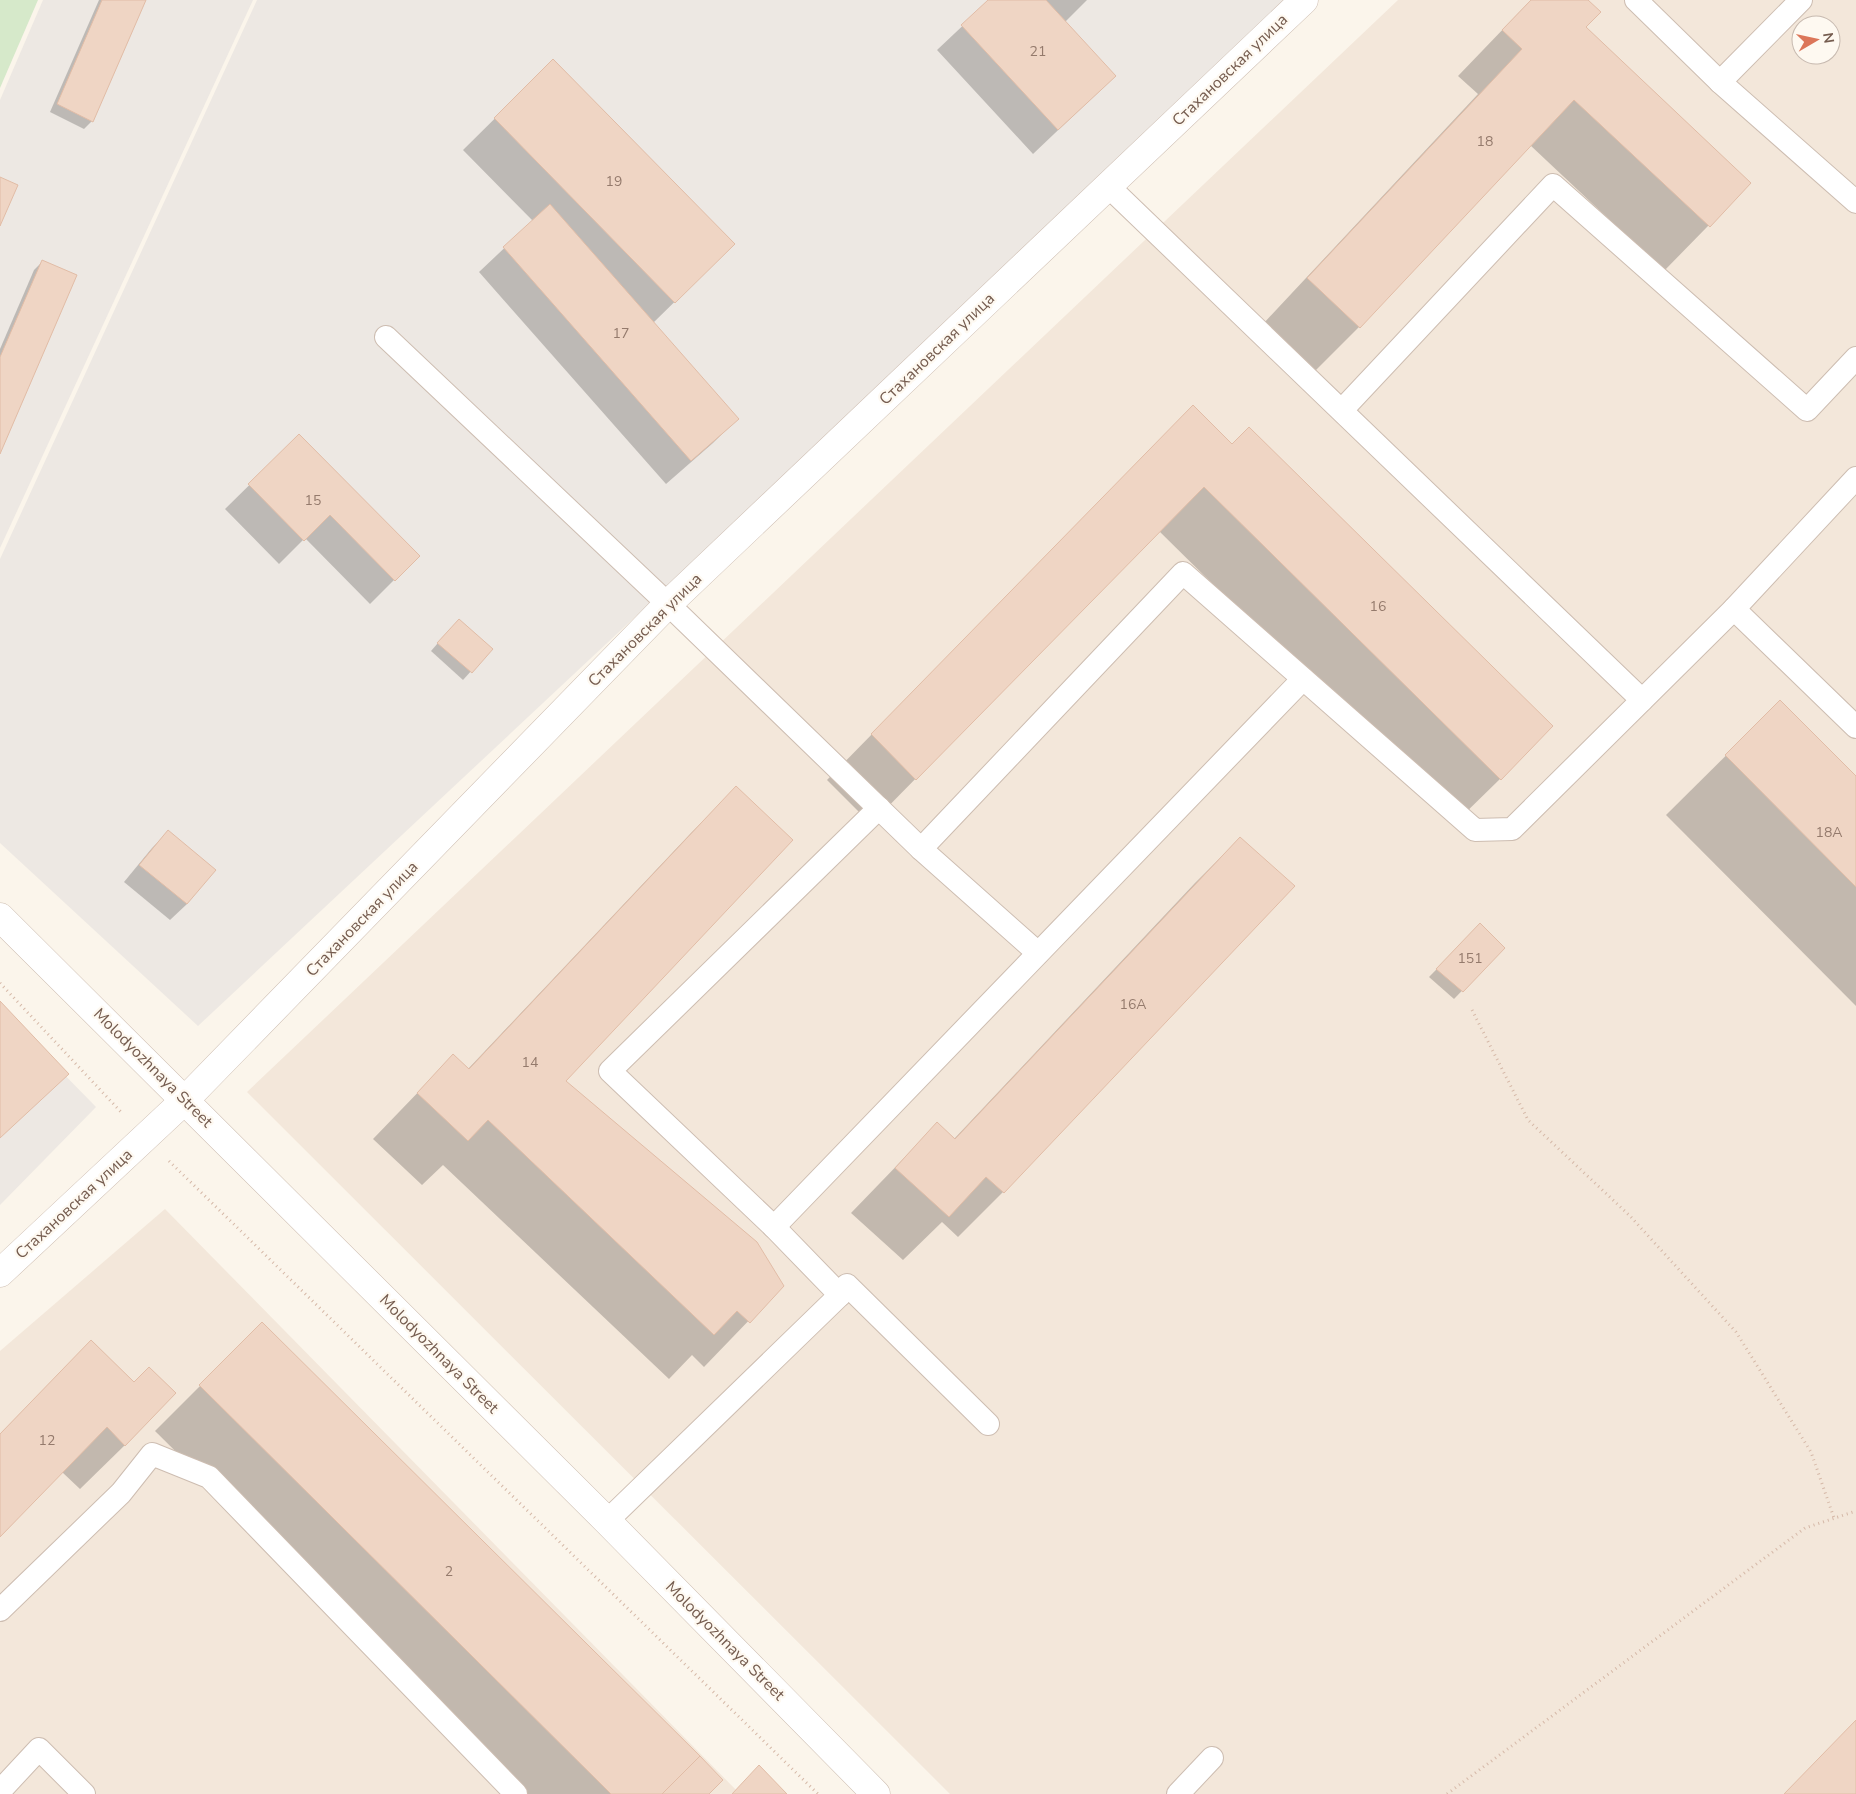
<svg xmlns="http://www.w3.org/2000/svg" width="1856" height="1794" font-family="'Nunito Sans',sans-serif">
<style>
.residential{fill:#f3e7da;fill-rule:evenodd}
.industrial{fill:#ede8e3}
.green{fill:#d6e9ca}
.shadow{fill:#0003}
.building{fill:#efd5c4;stroke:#e1bca6}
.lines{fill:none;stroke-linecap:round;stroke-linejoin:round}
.service-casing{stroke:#cdbdb1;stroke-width:24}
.minor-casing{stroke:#cdbdb1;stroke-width:29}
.path{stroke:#d5b8a7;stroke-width:3;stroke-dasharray:1 4;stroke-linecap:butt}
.service{stroke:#fff;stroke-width:22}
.minor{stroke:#fff;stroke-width:28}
.labels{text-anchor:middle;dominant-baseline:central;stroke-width:4.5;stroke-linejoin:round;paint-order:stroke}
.number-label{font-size:14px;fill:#947a6c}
.street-label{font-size:16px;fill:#755c4f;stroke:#fef9f1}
</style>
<rect width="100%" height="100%" fill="#fbf5eb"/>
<g class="residential">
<path d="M1398 0H1856V1794H950L247 1092ZM1801 25H1831V55H1801Z"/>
<path d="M165 1209 740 1794H0V1351Z"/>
</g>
<g class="industrial">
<path d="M43 0H253L0 548V100Z"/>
<path d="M257 0H1294L198 1026 0 843V559Z"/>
<path d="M0 1009 96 1107 0 1205Z"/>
</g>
<path class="green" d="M0 0H38L0 88Z"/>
<g class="shadow">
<path d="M99 0H145L92 121 84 129 50 112Z"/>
<path d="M990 0H1087L1065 22 1115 76 1033 154 937 50Z"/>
<path d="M1531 0H1586L1585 27 1750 183 1664 271 1530 145 1359 327 1314 372 1263 324 1478 94 1458 76Z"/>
<path d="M553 61 702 275 653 323 737 419 713 443 666 484 479 272 533 221 463 150Z"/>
<path d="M42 262 0 451V349L34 270Z"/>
<path d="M1193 407 1500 779 1455 823 1159 531 871 824 827 780Z"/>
<path d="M299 436 418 556 370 604 305 538 279 564 225 509Z"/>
<path d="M451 628 491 649 463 680 431 651Z"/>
<path d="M1780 702 1856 778V1006L1666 815Z"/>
<path d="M736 788 564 1081 782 1286 704 1367 692 1355 669 1379 443 1165 422 1185 373 1139 453 1056 468 1069 691 833Z"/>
<path d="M168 832 187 904 170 920 124 882 152 848Z"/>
<path d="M1240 838 1293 886 1003 1192 958 1237 942 1222 903 1260 851 1213 937 1124 954 1139 1195 883Z"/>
<path d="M1480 925 1503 948 1454 999 1429 977Z"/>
<path d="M262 1324 707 1794H522L155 1431Z"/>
<path d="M91 1342 125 1445 80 1489 62 1472 0 1535V1434Z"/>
</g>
<g class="building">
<path d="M102 0H146L93 122 57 104Z"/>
<path d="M988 0H1046L1116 76 1058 130 961 25Z"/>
<path d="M1531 0H1588L1601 12 1586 27 1751 183 1710 227 1574 100 1360 328 1307 278 1522 49 1502 30Z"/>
<path d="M553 59 735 244 675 303 494 118Z"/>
<path d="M0 177 18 185 0 226Z"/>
<path d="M550 204 739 419 691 461 503 247Z"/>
<path d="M42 260 77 275 0 454V357Z"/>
<path d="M1193 405 1232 444 1249 427 1553 726 1501 780 1204 487 916 780 871 734Z"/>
<path d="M299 434 420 556 395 581 330 515 304 541 248 484Z"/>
<path d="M459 619 493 649 472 673 437 643Z"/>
<path d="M1780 700 1856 776V887L1725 755Z"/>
<path d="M736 786 793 840 566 1081 757 1242 784 1286 750 1323 737 1311 714 1335 488 1120 468 1141 417 1093 453 1054 469 1069Z"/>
<path d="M168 830 216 870 187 904 139 865Z"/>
<path d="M1240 837 1295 886 1004 1193 986 1177 949 1217 895 1168 937 1122 955 1139Z"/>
<path d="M1480 923 1505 948 1463 992 1436 969Z"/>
<path d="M0 1001 69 1074 0 1138Z"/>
<path d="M262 1322 700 1756 662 1794H611L199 1385Z"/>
<path d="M91 1340 134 1382 149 1367 176 1393 125 1446 107 1427 0 1537V1434Z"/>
<path d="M1856 1720V1794H1784Z"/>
<path d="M700 1756 723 1780 709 1794H662Z"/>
<path d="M759 1765 787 1794H732Z"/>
</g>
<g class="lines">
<defs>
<g id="service">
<path d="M1636 0 1720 82 1856 202"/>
<path d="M1720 82 1801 0"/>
<path d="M1108 186 1642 700"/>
<path d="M386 337 668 604 921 849 1038 953"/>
<path d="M1342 410 1553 185 1807 410 1856 358"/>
<path d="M1734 609 1856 727"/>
<path d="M921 849 1183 573 1475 830 1512 829 1734 609 1856 478"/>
<path d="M774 1227 1303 679"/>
<path d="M840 1295 847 1285 988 1424"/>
<path d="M607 1521 840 1295 774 1227 610 1071 879 808"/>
<path d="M0 1610 121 1493 152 1454 209 1477 516 1794"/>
<path d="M0 1791 39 1749 84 1794"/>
<path d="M1178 1794 1212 1758"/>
</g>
<g id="minor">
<path d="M0 917 607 1521 876 1794"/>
<path d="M0 1273 185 1100 668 604 1304 0"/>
</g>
</defs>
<use href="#service" class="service-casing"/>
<use href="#minor" class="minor-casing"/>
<g class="path">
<path d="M0 983 121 1112"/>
<path d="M1472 1010 1528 1120 1630 1216 1736 1332 1811 1452 1834 1518"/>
<path d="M169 1161 818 1794"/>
<path d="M1447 1794 1805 1528 1856 1511"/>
</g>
<use href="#service" class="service"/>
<use href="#minor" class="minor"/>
</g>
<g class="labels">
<g class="number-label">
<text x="1038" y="51">21</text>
<text x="1485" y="141">18</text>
<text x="614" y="181">19</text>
<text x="621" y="333">17</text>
<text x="313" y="500">15</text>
<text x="1378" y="606">16</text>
<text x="1829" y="832">18А</text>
<text x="1470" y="958">151</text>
<text x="1133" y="1004">16А</text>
<text x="530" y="1062">14</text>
<text x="47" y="1440">12</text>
<text x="449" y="1571">2</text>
</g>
<g class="street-label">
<text transform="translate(1230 70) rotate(-44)">Стахановская улица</text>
<text transform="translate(937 349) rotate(-44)">Стахановская улица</text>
<text transform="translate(645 630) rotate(-45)">Стахановская улица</text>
<text transform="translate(362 919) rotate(-46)">Стахановская улица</text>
<text transform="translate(153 1068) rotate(45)">Molodyozhnaya Street</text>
<text transform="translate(74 1204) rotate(-43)">Стахановская улица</text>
<text transform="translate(439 1354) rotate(45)">Molodyozhnaya Street</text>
<text transform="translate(725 1641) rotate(45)">Molodyozhnaya Street</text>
</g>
</g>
<g transform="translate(1816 40) rotate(81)"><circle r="24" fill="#fef9f1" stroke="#c7bab0"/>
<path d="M0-4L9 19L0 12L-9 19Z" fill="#dc7659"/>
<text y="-8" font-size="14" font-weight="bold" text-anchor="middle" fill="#755c4f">N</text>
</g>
</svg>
